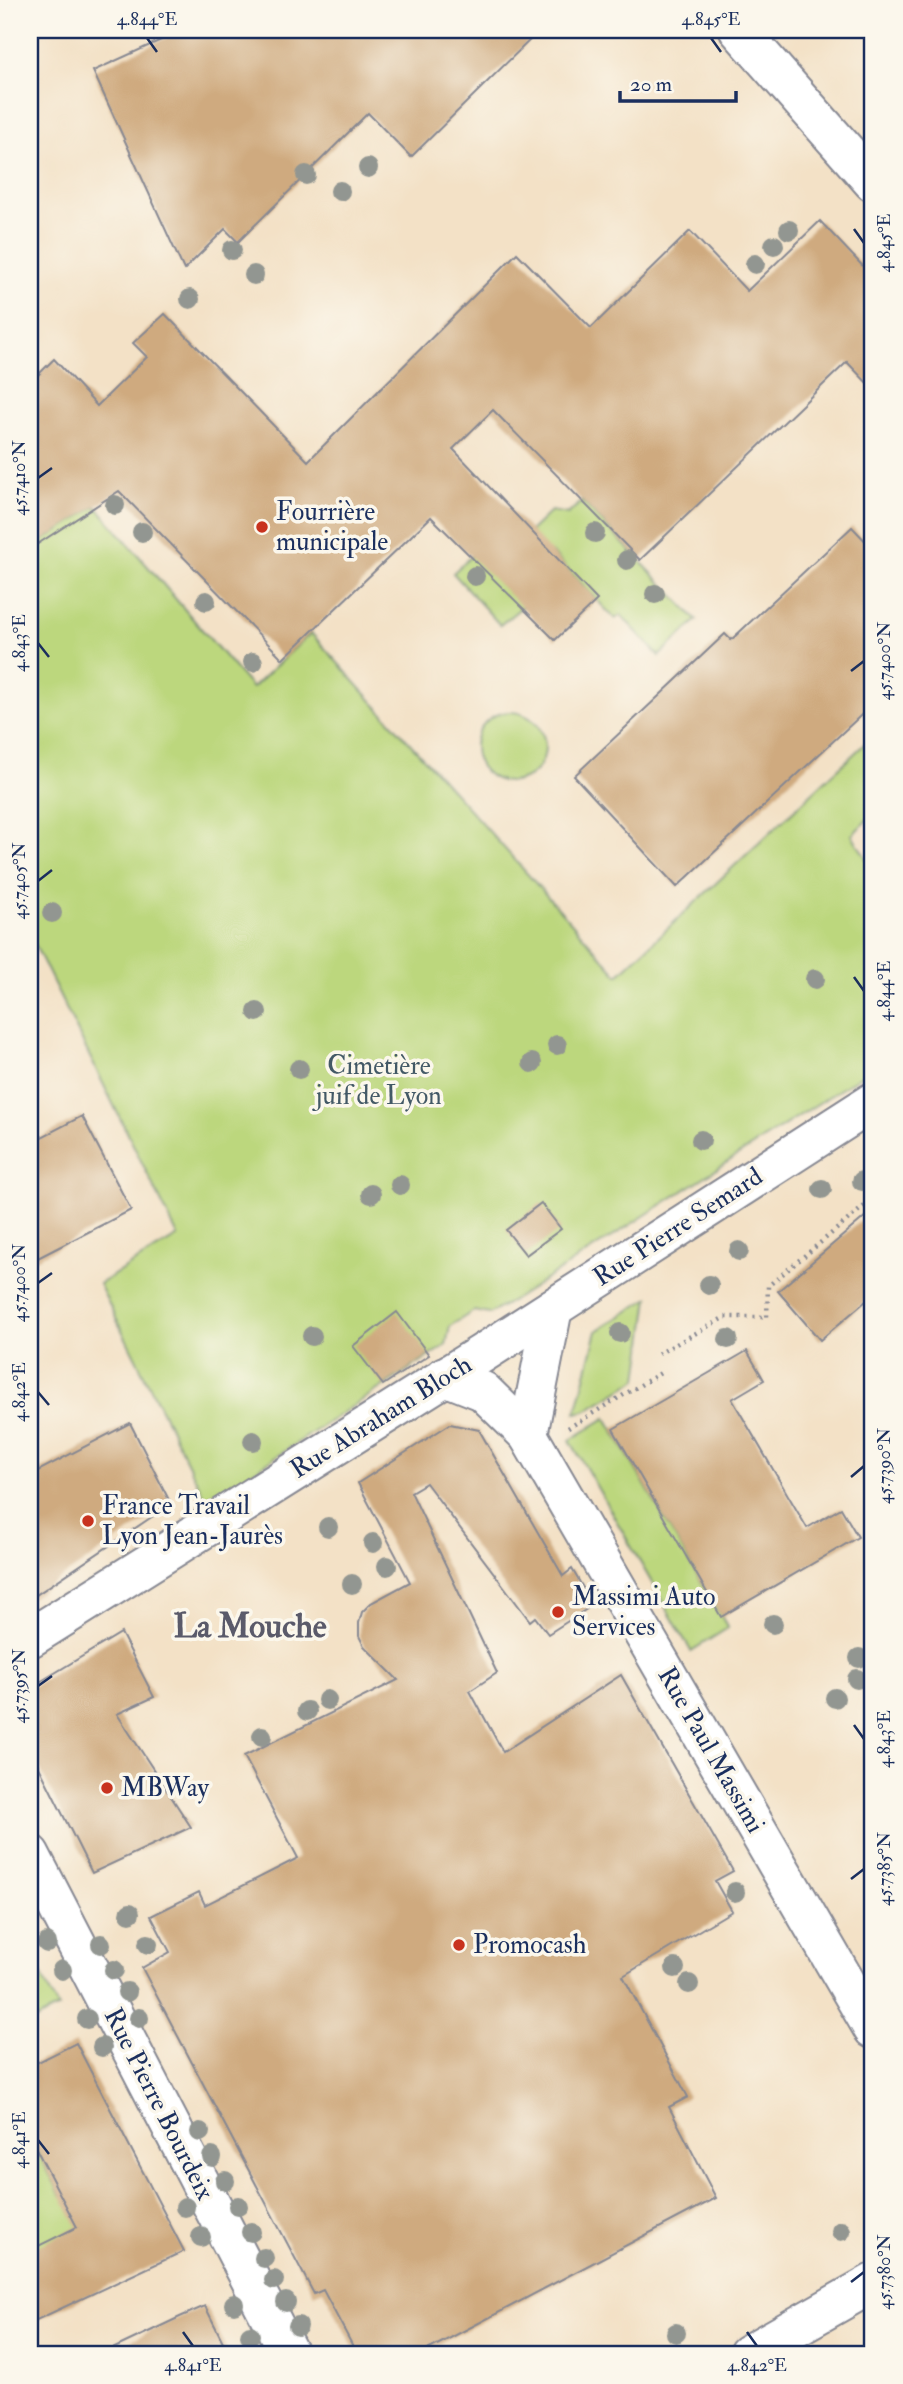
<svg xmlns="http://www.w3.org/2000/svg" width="903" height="2384" font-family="'IM FELL Double Pica',serif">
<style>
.green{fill:#bcd77d;stroke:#6c836e;stroke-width:2}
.building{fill:#cfaa7f}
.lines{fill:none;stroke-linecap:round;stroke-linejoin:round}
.minor-casing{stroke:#878892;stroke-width:42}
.path{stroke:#878892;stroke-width:4.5;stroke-dasharray:2 5;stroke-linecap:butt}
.minor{stroke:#fff;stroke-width:38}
.tree{fill:#929691}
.ticks{fill:none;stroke:#1b2f5e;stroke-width:2.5}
.poi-dot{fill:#c8321e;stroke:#fbf7ec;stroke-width:2.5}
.labels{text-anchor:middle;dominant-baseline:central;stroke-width:7;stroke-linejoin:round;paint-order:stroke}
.poi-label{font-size:26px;fill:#1b2f5e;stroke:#fbf7ec;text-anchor:start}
.park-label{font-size:26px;fill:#435966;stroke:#fbf7ec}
.street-label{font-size:26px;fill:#1b2f5e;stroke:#fbf7ec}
.district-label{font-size:33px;font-weight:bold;fill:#5a5a6a;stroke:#fbf7ec}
.neatline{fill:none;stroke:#1b2f5e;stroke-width:2.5}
.ticks-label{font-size:18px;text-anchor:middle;fill:#1b2f5e}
</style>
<rect width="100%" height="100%" fill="#fbf7ec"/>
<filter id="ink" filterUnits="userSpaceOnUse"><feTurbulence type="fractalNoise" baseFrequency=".0143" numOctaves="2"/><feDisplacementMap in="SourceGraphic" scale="14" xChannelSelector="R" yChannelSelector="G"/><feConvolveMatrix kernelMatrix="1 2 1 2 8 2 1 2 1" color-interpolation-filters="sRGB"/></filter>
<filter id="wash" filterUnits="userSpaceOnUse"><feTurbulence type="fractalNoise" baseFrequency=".00686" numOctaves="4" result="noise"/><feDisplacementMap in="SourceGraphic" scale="28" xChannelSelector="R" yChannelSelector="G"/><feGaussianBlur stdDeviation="1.57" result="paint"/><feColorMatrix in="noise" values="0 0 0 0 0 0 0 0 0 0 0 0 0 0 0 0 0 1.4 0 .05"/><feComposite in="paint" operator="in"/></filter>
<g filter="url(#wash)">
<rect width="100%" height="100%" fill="#f3e1c6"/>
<g class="green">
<path d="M582 501 697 620 659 656 621 615 615 619 552 553 511 594 523 606 500 625 453 573 507 522 523 538 551 511 568 514Z"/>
<path d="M96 506 252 688 311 633 618 975 873 736V814L852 835 873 869V1068L517 1298 489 1314 474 1311 450 1326 446 1345 207 1502 99 1284 178 1236 30 935V549Z"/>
<circle cx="510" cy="747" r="35"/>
<path d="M649 1298 638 1379 585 1411 576 1413 597 1331Z"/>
<path d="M606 1418 728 1628 691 1651 570 1440Z"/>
<path d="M30 1952 58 2008 30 2023Z"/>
<path d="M30 2137 60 2194 97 2228 41 2254 37 2246 30 2250Z"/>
</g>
<g id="blocks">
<g class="building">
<path d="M183 30H540L411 157 368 113 238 242 225 229 184 270 93 71Z"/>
<path d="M820 221 873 277V389L847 362 640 560 493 410 453 449 597 600 555 640 431 517 283 659 119 491 30 549V383L54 359 97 406 147 357 133 343 165 314 308 461 517 253 591 328 690 231 747 291Z"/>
<path d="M852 527 873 549V704L677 887 574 776 725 634 731 640Z"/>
<path d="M82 1116 131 1210 30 1262V1143Z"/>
<path d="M541 1203 561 1229 526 1255 506 1230Z"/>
<path d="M873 1210V1295L820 1340 778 1291Z"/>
<path d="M397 1312 429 1355 383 1385 353 1346Z"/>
<path d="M747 1351 764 1380 732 1399 807 1528 841 1508 858 1537 721 1617 613 1429Z"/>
<path d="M130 1423 171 1504 30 1599V1475Z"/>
<path d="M450 1424 479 1430 563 1576 572 1569 593 1605 548 1634 535 1617 530 1621 426 1483 411 1492 497 1673 470 1691 503 1752 621 1675 733 1871 715 1881 732 1911 623 1976 688 2097 669 2107 716 2198 420 2354H357L323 2290 314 2294 142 1968 170 1952 151 1916 199 1892 205 1905 298 1858 244 1756 398 1680 364 1646 359 1636V1623L362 1612 371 1603 410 1582 358 1483Z"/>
<path d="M121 1633 154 1697 117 1714 191 1827 92 1873 30 1749V1688Z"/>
<path d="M76 2043 184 2251 30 2323V2250L77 2227 30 2137V2066Z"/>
<path d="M205 2306 229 2354H102L180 2317Z"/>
</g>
</g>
</g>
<g filter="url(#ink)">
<use href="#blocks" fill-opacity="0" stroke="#878892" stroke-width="2"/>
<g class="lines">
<defs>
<g id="minor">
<path d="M739 30 873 182"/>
<path d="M445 1376 483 1391 528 1435 873 2029"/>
<path d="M528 1435 553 1308"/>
<path d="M30 1638 483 1353 873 1102"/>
<path d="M30 1854 289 2354"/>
<path d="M748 2354 873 2283"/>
</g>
</defs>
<use href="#minor" class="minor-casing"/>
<g class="path">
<path d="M658 1354 725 1317H767L768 1286 873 1199"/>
<path d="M568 1428 664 1371"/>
</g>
<use href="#minor" class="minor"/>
</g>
<g class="tree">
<circle cx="368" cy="168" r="10"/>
<circle cx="306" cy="175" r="10"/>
<circle cx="340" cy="191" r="10"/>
<circle cx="789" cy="230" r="10"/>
<circle cx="774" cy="245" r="10"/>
<circle cx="232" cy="250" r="10"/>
<circle cx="755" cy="264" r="10"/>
<circle cx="254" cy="275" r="10"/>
<circle cx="190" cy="299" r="10"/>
<circle cx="115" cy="505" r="10"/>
<circle cx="142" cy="532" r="10"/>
<circle cx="595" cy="533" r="10"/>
<circle cx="627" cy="560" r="10"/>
<circle cx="475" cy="576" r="10"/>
<circle cx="655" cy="594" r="10"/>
<circle cx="206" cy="601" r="10"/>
<circle cx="253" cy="662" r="10"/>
<circle cx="52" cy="913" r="10"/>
<circle cx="815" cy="979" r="10"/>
<circle cx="257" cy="1012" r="10"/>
<circle cx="557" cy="1045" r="10"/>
<circle cx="532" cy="1063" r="10"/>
<circle cx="299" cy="1069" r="10"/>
<circle cx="701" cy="1140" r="10"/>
<circle cx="862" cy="1181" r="10"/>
<circle cx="400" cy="1185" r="10"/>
<circle cx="822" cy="1189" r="10"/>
<circle cx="371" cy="1194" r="10"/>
<circle cx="739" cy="1251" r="10"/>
<circle cx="709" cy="1285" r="10"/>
<circle cx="620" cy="1333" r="10"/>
<circle cx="312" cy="1336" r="10"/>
<circle cx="728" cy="1339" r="10"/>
<circle cx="253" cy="1441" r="10"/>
<circle cx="328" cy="1527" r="10"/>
<circle cx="373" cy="1543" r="10"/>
<circle cx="387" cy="1566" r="10"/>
<circle cx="352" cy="1584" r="10"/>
<circle cx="773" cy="1624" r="10"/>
<circle cx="859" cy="1658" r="10"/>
<circle cx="857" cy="1679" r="10"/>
<circle cx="835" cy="1698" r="10"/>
<circle cx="327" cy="1700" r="10"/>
<circle cx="307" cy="1711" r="10"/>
<circle cx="262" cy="1736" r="10"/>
<circle cx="735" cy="1892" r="10"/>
<circle cx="130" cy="1913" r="10"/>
<circle cx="47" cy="1943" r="10"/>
<circle cx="101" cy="1944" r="10"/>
<circle cx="148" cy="1944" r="10"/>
<circle cx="675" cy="1968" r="10"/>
<circle cx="62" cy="1970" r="10"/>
<circle cx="114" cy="1970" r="10"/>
<circle cx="689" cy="1984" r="10"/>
<circle cx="127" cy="1992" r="10"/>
<circle cx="139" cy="2018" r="10"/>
<circle cx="87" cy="2019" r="10"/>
<circle cx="102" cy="2047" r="10"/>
<circle cx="200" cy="2132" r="10"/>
<circle cx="212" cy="2157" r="10"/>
<circle cx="225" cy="2181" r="10"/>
<circle cx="238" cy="2206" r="10"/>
<circle cx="185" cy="2207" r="10"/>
<circle cx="841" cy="2231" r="10"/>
<circle cx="251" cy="2232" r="10"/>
<circle cx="201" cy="2237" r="10"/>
<circle cx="264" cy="2258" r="10"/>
<circle cx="274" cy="2280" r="10"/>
<circle cx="286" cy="2302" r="10"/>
<circle cx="234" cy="2304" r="10"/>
<circle cx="298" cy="2326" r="10"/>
<circle cx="676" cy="2333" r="10"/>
<circle cx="250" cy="2335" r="10"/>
</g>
</g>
<path class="ticks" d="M147 38 157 52M711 38 721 52M854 229 864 243M38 478 52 468M38 643 49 657M851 671 864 661M38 881 52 870M854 977 864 991M38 1283 52 1273M38 1392 49 1405M851 1477 864 1466M38 1686 52 1676M854 1725 864 1739M851 1879 864 1869M38 2140 49 2154M851 2282 864 2272M183 2332 193 2346M747 2332 757 2346"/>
<g class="poi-dot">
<circle cx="262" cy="527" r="7"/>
<circle cx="88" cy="1521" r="7"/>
<circle cx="558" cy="1612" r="7"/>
<circle cx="107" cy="1788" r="7"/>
<circle cx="459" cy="1945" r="7"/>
</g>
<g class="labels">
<g class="poi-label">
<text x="276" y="512">Fourrière<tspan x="276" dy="30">municipale</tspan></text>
<text x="102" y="1506">France Travail<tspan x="102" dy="30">Lyon Jean-Jaurès</tspan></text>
<text x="572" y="1597">Massimi Auto<tspan x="572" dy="30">Services</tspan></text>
<text x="121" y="1788">MBWay</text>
<text x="473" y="1945">Promocash</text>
</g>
<g class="park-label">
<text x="379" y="1066">Cimetière<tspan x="379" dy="30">juif de Lyon</tspan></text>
</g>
<g class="street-label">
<text transform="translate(678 1227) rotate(-33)">Rue Pierre Semard</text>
<text transform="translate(381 1417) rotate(-32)">Rue Abraham Bloch</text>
<text transform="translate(711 1750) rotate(60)">Rue Paul Massimi</text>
<text transform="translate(159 2104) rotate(63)">Rue Pierre Bourdeix</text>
</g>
<g class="district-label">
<text x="250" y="1626">La Mouche</text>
</g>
</g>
<rect width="903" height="2384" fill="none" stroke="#fbf7ec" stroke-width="77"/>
<path d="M620 91v10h116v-10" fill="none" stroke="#1b2f5e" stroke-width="3.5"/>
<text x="630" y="91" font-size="21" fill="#1b2f5e" stroke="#fbf7ec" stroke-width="5" paint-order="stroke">20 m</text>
<rect x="38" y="38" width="826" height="2308" class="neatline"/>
<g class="ticks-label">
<text x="147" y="25">4.844°E</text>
<text x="711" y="25">4.845°E</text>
<text transform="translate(884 243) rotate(-90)" y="6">4.845°E</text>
<text transform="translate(19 478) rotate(-90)" y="6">45.7410°N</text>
<text transform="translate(19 643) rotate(-90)" y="6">4.843°E</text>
<text transform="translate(884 661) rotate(-90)" y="6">45.7400°N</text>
<text transform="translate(19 881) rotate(-90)" y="6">45.7405°N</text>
<text transform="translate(884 991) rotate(-90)" y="6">4.844°E</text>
<text transform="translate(19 1283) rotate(-90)" y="6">45.7400°N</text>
<text transform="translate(19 1392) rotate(-90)" y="6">4.842°E</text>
<text transform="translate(884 1466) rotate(-90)" y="6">45.7390°N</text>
<text transform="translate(19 1686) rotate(-90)" y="6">45.7395°N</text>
<text transform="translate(884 1739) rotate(-90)" y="6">4.843°E</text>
<text transform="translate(884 1869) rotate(-90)" y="6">45.7385°N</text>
<text transform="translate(19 2140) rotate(-90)" y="6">4.841°E</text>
<text transform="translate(884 2272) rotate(-90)" y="6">45.7380°N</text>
<text x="193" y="2371">4.841°E</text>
<text x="757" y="2371">4.842°E</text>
</g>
</svg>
